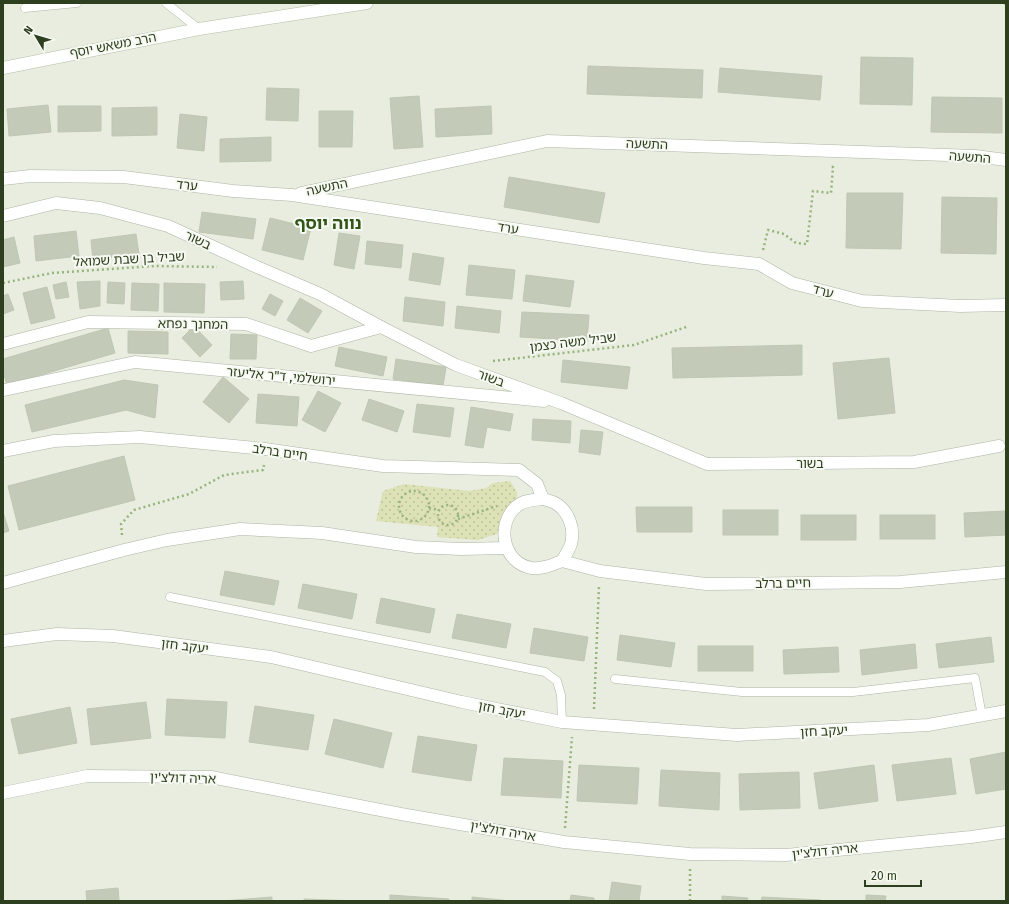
<svg xmlns="http://www.w3.org/2000/svg" width="1009" height="904" font-family="'Fira Sans','Noto Sans Hebrew',sans-serif">
<style>
.grass{fill:url(#grass-dots)}
.building{fill:#c3cbb8;stroke:#bec7b2}
.lines{fill:none;stroke-linecap:round;stroke-linejoin:round}
.lane-casing{stroke:#acb5a2;stroke-width:9}
.street-casing{stroke:#acb5a2;stroke-width:13}
.secondary-casing{stroke:#b2c0a3;stroke-width:13}
.path{stroke:#98b47c;stroke-width:2.5;stroke-dasharray:2 3;stroke-linecap:butt}
.lane{stroke:#fff;stroke-width:8}
.street{stroke:#fff;stroke-width:12}
.secondary{stroke:#fff;stroke-width:12}
.labels{text-anchor:middle;dominant-baseline:central;stroke-width:4;stroke-linejoin:round;paint-order:stroke}
.street-label{font-size:13px;fill:#2d3f1e;stroke:#f6f9f1}
.district-label{font-size:17px;font-weight:bold;fill:#315418;stroke:#f6f9f1}
</style>
<defs>
<pattern id="grass-dots" width="8" height="8" patternUnits="userSpaceOnUse"><rect width="8" height="8" fill="#dde1b6"/><path d="M2 2h.1M6 6h.1" fill="none" stroke="#bec29c" stroke-width="1.8" stroke-linecap="round"/></pattern>
</defs>
<rect width="100%" height="100%" fill="#e8ede0"/>
<path class="grass" d="M510 481 517 492V505L503 532 478 540 437 537 438 527 376 521 383 491 404 484 469 491 486 488 493 483Z"/>
<g class="building">
<path d="M861 57 913 58 912 105 860 104Z"/>
<path d="M588 66 703 70 702 98 587 94Z"/>
<path d="M720 68 822 76 820 100 718 92Z"/>
<path d="M267 88 299 89 298 121 266 120Z"/>
<path d="M419 96 423 147 394 149 390 98Z"/>
<path d="M932 97 1002 98V133L931 132Z"/>
<path d="M48 105 51 132 9 136 7 109Z"/>
<path d="M58 106H101V131L58 132Z"/>
<path d="M491 106 492 134 436 137 435 109Z"/>
<path d="M157 107V135L112 136V108Z"/>
<path d="M319 111H353L352 147H319Z"/>
<path d="M180 114 207 117 204 151 177 148Z"/>
<path d="M271 137V161L220 162V139Z"/>
<path d="M509 177 605 193 599 223 504 207Z"/>
<path d="M847 193H903L901 249 846 248Z"/>
<path d="M942 197 997 198 996 254 941 253Z"/>
<path d="M202 212 256 219 253 239 199 232Z"/>
<path d="M270 218 311 228 303 260 262 250Z"/>
<path d="M76 231 79 256 36 261 34 236Z"/>
<path d="M339 233 360 236 354 269 334 265Z"/>
<path d="M136 234 139 254 93 260 91 240Z"/>
<path d="M14 237 20 263 3 267V240Z"/>
<path d="M367 241 403 245 401 268 365 264Z"/>
<path d="M413 253 444 258 440 285 409 280Z"/>
<path d="M469 265 515 270 512 299 466 295Z"/>
<path d="M526 275 574 281 570 307 523 301Z"/>
<path d="M100 281V306L80 309 77 282Z"/>
<path d="M243 281 244 299 221 300 220 282Z"/>
<path d="M66 282 69 297 56 299 53 285Z"/>
<path d="M108 282 125 283 124 304 107 303Z"/>
<path d="M132 283 159 284 158 311 131 310Z"/>
<path d="M164 283 205 284 204 313 164 312Z"/>
<path d="M47 287 55 318 31 324 23 293Z"/>
<path d="M8 294 14 310 3 314V296Z"/>
<path d="M270 294 283 301 275 316 262 309Z"/>
<path d="M405 297 445 302 443 326 403 321Z"/>
<path d="M300 298 322 311 308 333 287 320Z"/>
<path d="M457 306 501 311 499 333 455 328Z"/>
<path d="M522 312 589 315 587 341 520 337Z"/>
<path d="M194 326 212 345 200 357 182 338Z"/>
<path d="M108 328 115 353 7 385 3 372V359Z"/>
<path d="M128 331 168 332V354L128 353Z"/>
<path d="M231 334 257 335 256 359H230Z"/>
<path d="M802 345V375L673 378 672 348Z"/>
<path d="M339 347 387 357 383 376 335 366Z"/>
<path d="M889 358 895 413 838 419 833 363Z"/>
<path d="M396 359 446 367 443 386 393 379Z"/>
<path d="M563 360 630 367 627 389 561 382Z"/>
<path d="M223 377 249 399 229 423 203 402Z"/>
<path d="M124 380 158 385 155 418 126 410 32 432 25 405Z"/>
<path d="M318 391 341 403 325 432 302 420Z"/>
<path d="M258 394 299 397 297 426 256 423Z"/>
<path d="M369 399 404 411 397 432 362 420Z"/>
<path d="M417 404 454 408 450 437 413 432Z"/>
<path d="M471 407 513 414 510 431 487 427 483 448 465 445Z"/>
<path d="M533 419 571 421 570 443 532 440Z"/>
<path d="M581 430 603 432 600 455 579 452Z"/>
<path d="M124 456 135 500 19 530 8 486Z"/>
<path d="M636 507H692V532H637Z"/>
<rect x="723" y="510" width="55" height="25"/>
<path d="M1006 511V535L965 537 964 513Z"/>
<path d="M3 512 9 531 3 533Z"/>
<rect x="801" y="515" width="55" height="25"/>
<rect x="880" y="515" width="55" height="24"/>
<path d="M225 571 279 581 274 605 220 595Z"/>
<path d="M303 584 357 594 352 619 298 608Z"/>
<path d="M381 598 435 609 430 633 376 623Z"/>
<path d="M457 614 511 624 506 648 452 638Z"/>
<path d="M534 628 588 637 584 661 530 653Z"/>
<path d="M620 635 675 643 671 667 617 660Z"/>
<path d="M991 637 994 662 939 668 936 644Z"/>
<path d="M915 644 917 668 862 675 860 650Z"/>
<rect x="698" y="646" width="55" height="25"/>
<path d="M838 647 839 672 784 674 783 650Z"/>
<path d="M167 699 227 702 225 738 165 735Z"/>
<path d="M146 702 151 738 91 745 87 709Z"/>
<path d="M255 706 314 715 308 750 249 742Z"/>
<path d="M70 707 77 743 19 754 11 719Z"/>
<path d="M334 719 392 733 383 768 325 754Z"/>
<path d="M418 736 477 745 471 781 412 772Z"/>
<path d="M1006 752V789L976 794 970 759Z"/>
<path d="M504 758 563 761 561 798 501 795Z"/>
<path d="M951 758 956 794 897 801 892 765Z"/>
<path d="M579 765 639 768 637 804 577 801Z"/>
<path d="M874 765 878 801 819 809 814 773Z"/>
<path d="M661 770 720 773 719 810 659 806Z"/>
<path d="M799 772 800 808 740 810 739 774Z"/>
<path d="M612 882 641 886 639 901H609Z"/>
<path d="M118 888 119 901H87L86 891Z"/>
<path d="M390 895 449 899V901H390Z"/>
<path d="M571 895 594 898V901H570Z"/>
<path d="M866 895 886 896 885 901H866Z"/>
<path d="M722 896 748 898 747 901H722Z"/>
<path d="M272 897V901H222Z"/>
<path d="M472 897 511 901H472Z"/>
<path d="M762 897 821 900V901H761Z"/>
<path d="M304 899 358 901H304Z"/>
</g>
<g class="lines">
<defs>
<g id="lane">
<path d="M166 3 199 29"/>
<path d="M25 8 77 3"/>
<path d="M170 597 545 672 557 681 561 695 562 722"/>
<path d="M615 679 742 692H853L975 678 982 716"/>
</g>
<g id="street">
<path d="M3 179 30 176 124 177 233 191 292 195 704 258 759 264 792 283 862 301 960 306 1006 305"/>
<path d="M301 193 547 141 975 156 1006 160"/>
<path d="M3 216 56 203 100 208 168 226 257 267 320 294 381 327 456 365 561 403 707 464 914 462 999 446"/>
<path d="M3 344 88 322 246 324 311 346 381 327"/>
<path d="M4 390 135 362 544 401"/>
<path d="M3 451 54 441 140 437 265 449 383 466 519 470 537 484 543 499"/>
<path d="M543 499C547 500 551 501 555 503 569 511 575 529 571 544 569 550 565 556 562 561 552 565 543 569 532 568 503 564 495 524 517 506 524 500 534 500 543 499Z"/>
<path d="M562 561 600 571 706 584 900 582 1006 572"/>
<path d="M3 583 124 550 167 540 240 529 322 533 416 547 461 549 506 548"/>
<path d="M3 641 57 634 113 636 271 657 462 702 562 722 737 735 928 725 1006 711"/>
<path d="M3 793 87 776 211 777 401 814 564 842 690 854 786 855 971 837 1006 832"/>
</g>
<path id="secondary" d="M3 68 199 29 367 3"/>
</defs>
<use href="#lane" class="lane-casing"/>
<use href="#street" class="street-casing"/>
<use href="#secondary" class="secondary-casing"/>
<g class="path">
<path d="M1004 3 1006 4"/>
<path d="M763 250 768 230 784 234 796 243 807 244 813 191 831 193 833 167H831"/>
<path d="M3 283 52 273 154 266 217 267"/>
<path d="M493 361 634 345 689 326"/>
<circle cx="414" cy="506" r="15"/>
<circle cx="448" cy="515" r="10"/>
<path d="M429 508 439 510"/>
<path d="M458 519 497 506"/>
<path d="M122 535 121 524 134 510 189 494 224 475 263 470 264 465"/>
<path d="M594 709 599 586"/>
<path d="M565 828 572 737"/>
<path d="M690 901V869"/>
</g>
<use href="#lane" class="lane"/>
<use href="#street" class="street"/>
<use href="#secondary" class="secondary"/>
</g>
<g class="labels">
<g class="street-label">
<text transform="translate(113 45) rotate(-11)">הרב משאש יוסף</text>
<text transform="translate(647 144) rotate(2)">התשעה</text>
<text transform="translate(970 157) rotate(4)">התשעה</text>
<text transform="translate(187 185) rotate(7)">ערד</text>
<text transform="translate(327 187) rotate(-12)">התשעה</text>
<text transform="translate(508 228) rotate(9)">ערד</text>
<text transform="translate(198 240) rotate(25)">בשור</text>
<text transform="translate(129 259) rotate(-3)">שביל בן שבת שמואל</text>
<text transform="translate(823 291) rotate(15)">ערד</text>
<text transform="translate(193 324) rotate(1)">המחנך נפחא</text>
<text transform="translate(573 342) rotate(-7)">שביל משה כצמן</text>
<text transform="translate(281 376) rotate(5)">ירושלמי, ד"ר אליעזר</text>
<text transform="translate(491 378) rotate(20)">בשור</text>
<text transform="translate(280 452) rotate(8)">חיים ברלב</text>
<text x="810" y="463">בשור</text>
<text transform="translate(783 583) rotate(-1)">חיים ברלב</text>
<text transform="translate(185 646) rotate(7)">יעקב חזן</text>
<text transform="translate(502 710) rotate(11)">יעקב חזן</text>
<text transform="translate(824 731) rotate(-3)">יעקב חזן</text>
<text transform="translate(183 778) rotate(2)">אריה דולצ'ין</text>
<text transform="translate(503 831) rotate(10)">אריה דולצ'ין</text>
<text transform="translate(825 851) rotate(-6)">אריה דולצ'ין</text>
</g>
<g class="district-label">
<text x="328" y="223">נווה יוסף</text>
</g>
</g>
<rect width="1009" height="904" fill="none" stroke="#2d3f1e" stroke-width="8"/>
<g transform="translate(36 36) rotate(308)" stroke="#f6f9f1" stroke-width="3" paint-order="stroke">
<path d="M0-3L7 15L0 10L-7 15Z" fill="#2d3f1e"/>
<text y="-6" font-size="11" font-weight="bold" text-anchor="middle" fill="#2d3f1e">N</text>
</g>
<path d="M865 880v6h56v-6" fill="none" stroke="#2d3f1e" stroke-width="2"/>
<text x="871" y="880" font-size="12" fill="#2d3f1e" stroke="#f6f9f1" stroke-width="3" paint-order="stroke">20 m</text>
</svg>
